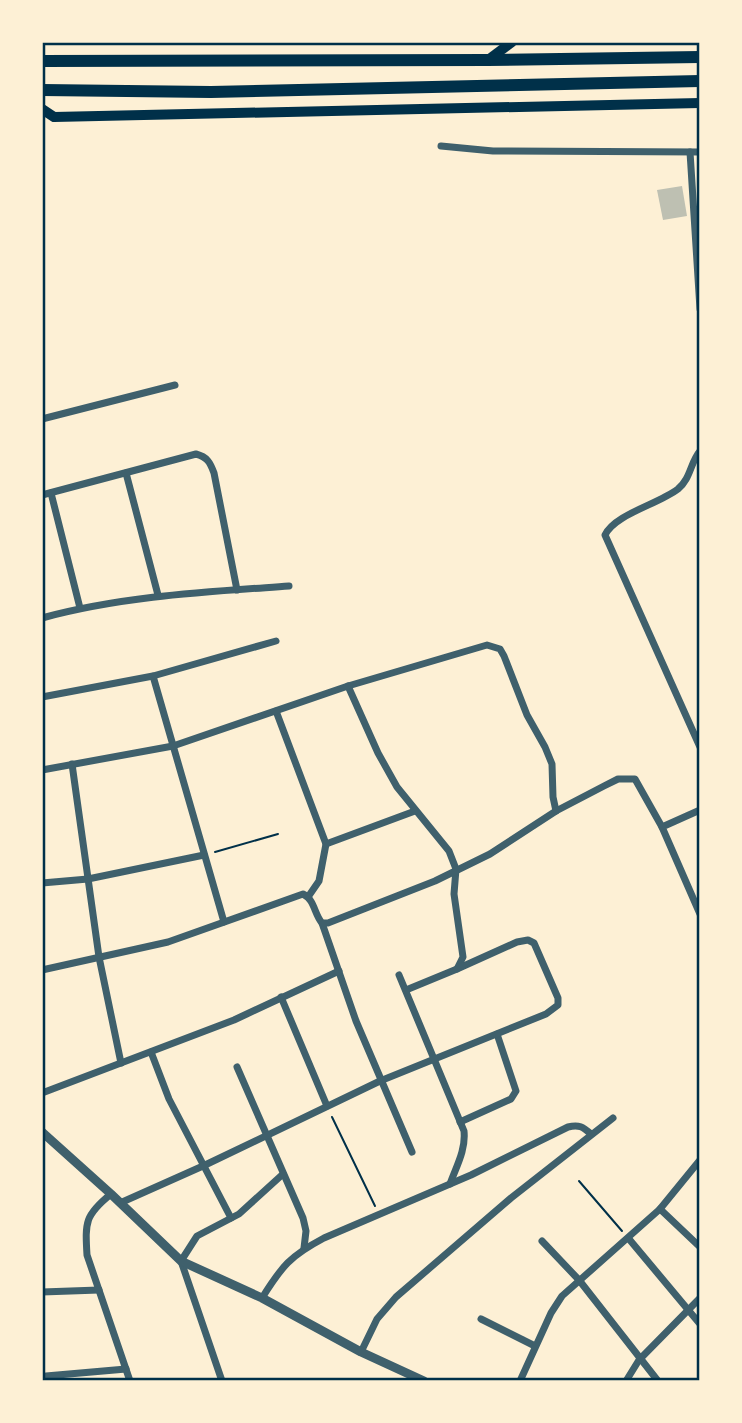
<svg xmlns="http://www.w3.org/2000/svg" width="742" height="1423" font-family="Merriweather,serif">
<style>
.building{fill:#bec0b2}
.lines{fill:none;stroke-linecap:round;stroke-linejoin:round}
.path{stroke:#003049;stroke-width:2}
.minor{stroke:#3f606c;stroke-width:7}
.tertiary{stroke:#3f606c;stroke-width:9}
.secondary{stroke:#003049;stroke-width:10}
.trunk{stroke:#003049;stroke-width:12}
.neatline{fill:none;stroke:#003049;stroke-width:2.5}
</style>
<rect width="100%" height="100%" fill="#fdf0d5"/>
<path class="building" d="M682 186 687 216 663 220 657 190Z"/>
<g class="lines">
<g class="path">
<path d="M215 852 278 834"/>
<path d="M332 1117 375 1206"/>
<path d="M579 1181 622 1231"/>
</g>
<g class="minor">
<path d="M441 146 493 151 700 152"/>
<path d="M690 152 700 309"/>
<path d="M42 419 175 385"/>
<path d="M700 451C690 463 691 478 678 489 659 504 615 514 605 535L700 747"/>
<path d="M126 473 158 595"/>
<path d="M51 493 80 608"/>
<path d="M42 495 196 454C207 457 210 462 214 473L237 590"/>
<path d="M42 618C123 596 205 592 289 586"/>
<path d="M153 676 224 922"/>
<path d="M348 686 378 753 397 787 449 851 456 869 454 894 463 957 457 969 406 990"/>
<path d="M42 697 153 676 276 641"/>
<path d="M276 711 326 844 319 881 308 897"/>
<path d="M72 764 99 957 121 1063"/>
<path d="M42 770 173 746 348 686 487 645 500 649 504 656 527 715 545 747 552 764 553 797 556 811"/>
<path d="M700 810 662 827 700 914"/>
<path d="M326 844 415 811"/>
<path d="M42 883 88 879 204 855"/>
<path d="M322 923 356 1021 412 1152"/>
<path d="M42 970 168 942 303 894C315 900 314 914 322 923H328L435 881 490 854 556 811 604 786 618 779H635L662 827"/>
<path d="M399 975 464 1131C466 1150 456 1167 450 1184"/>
<path d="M281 997 327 1106"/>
<path d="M151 1052 169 1099 231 1218"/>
<path d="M237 1067 303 1218 306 1231 304 1248"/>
<path d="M42 1093 234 1020 339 971"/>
<path d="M460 1122 511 1099 516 1091 497 1034"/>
<path d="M111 1194C85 1215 85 1222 87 1255L130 1381"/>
<path d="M120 1203 203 1166 380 1081 546 1014 558 1005V998L534 943 528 940 517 942 457 969"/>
<path d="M660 1209 700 1247"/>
<path d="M629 1239 700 1324"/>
<path d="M542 1241 579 1280 658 1381"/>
<path d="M42 1292 99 1290"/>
<path d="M262 1298C282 1266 290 1256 324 1238L471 1175 568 1127C579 1124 583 1127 591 1134"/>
<path d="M481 1319 535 1346"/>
<path d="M361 1352 377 1319 396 1297 511 1198 613 1118"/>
<path d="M48 1381 46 1376 126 1369"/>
<path d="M222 1381 181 1261 197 1236 239 1214 283 1174"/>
<path d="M520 1381 551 1313 562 1296 660 1209 700 1160"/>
<path d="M626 1381 639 1360 700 1298"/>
</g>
<path class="tertiary" d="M42 1132 111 1194 181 1261 262 1298 361 1352 424 1381"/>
<g class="secondary">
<path d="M488 60 512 42"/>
<path d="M42 109 54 117 700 103"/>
</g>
<g class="trunk">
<path d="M42 61 488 60 700 57"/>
<path d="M42 90 211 92 700 81"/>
</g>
</g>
<rect width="742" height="1423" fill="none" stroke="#fdf0d5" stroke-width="88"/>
<rect x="44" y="44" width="654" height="1335" class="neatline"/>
</svg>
